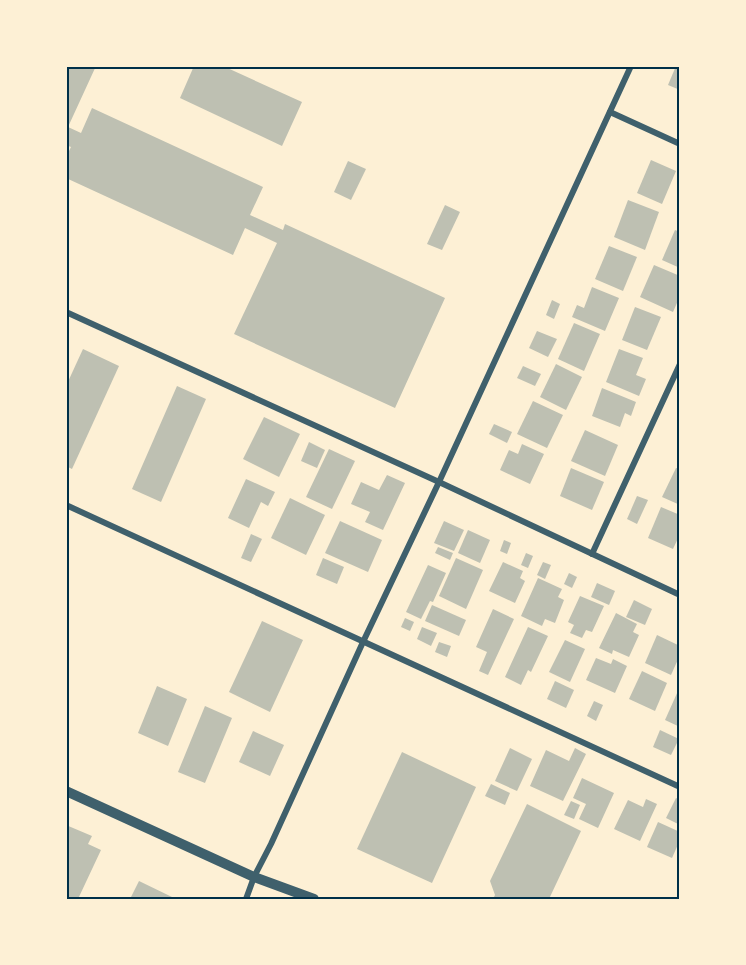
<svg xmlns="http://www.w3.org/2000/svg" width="746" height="965" font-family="Barlow,sans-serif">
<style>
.building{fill:#bec0b2}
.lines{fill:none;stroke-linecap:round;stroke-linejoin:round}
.minor{stroke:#3f606c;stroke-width:6}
.tertiary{stroke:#3f606c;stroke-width:10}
.neatline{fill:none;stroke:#003049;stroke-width:2}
</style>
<rect width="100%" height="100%" fill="#fdf0d5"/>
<g class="building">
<path d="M66 66H96L68 127 81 133 92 108 263 187 250 215 283 230 285 224 445 298 395 408 234 334 277 243 245 228 233 255 66 178V157L71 147 66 145Z"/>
<path d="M194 66H223L302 102 282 146 180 98Z"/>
<path d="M676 66H680V90L668 85Z"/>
<path d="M651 160 676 171 662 204 637 193Z"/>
<path d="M348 161 366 169 351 200 334 192Z"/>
<path d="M628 200 659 212 645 250 614 237Z"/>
<path d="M445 205 460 212 442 250 427 244Z"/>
<path d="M675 230 680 232V268L662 260Z"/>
<path d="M609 246 637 257 623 291 595 279Z"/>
<path d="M654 265 680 276 677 288 680 290V296L673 312 640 297Z"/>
<path d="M592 287 619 298 605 331 572 317 577 305 584 308Z"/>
<path d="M552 300 560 304 554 319 546 315Z"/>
<path d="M635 307 661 317 647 350 622 340Z"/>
<path d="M574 323 600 334 584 371 558 359Z"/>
<path d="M537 331 557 339 548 357 529 348Z"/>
<path d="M83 349 119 366 72 469 66 466V386Z"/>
<path d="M619 349 643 358 636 375 646 379 639 396 606 382Z"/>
<path d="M556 364 582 377 566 410 540 397Z"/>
<path d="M523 366 541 374 535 386 517 378Z"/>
<path d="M177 386 206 399 161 502 132 489Z"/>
<path d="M602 388 636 402 631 416 625 413 620 427 592 416Z"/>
<path d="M533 401 563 415 547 448 517 434Z"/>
<path d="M264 417 300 434 279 477 243 459Z"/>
<path d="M494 424 512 432 507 443 489 434Z"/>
<path d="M585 430 618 445 605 476 571 461Z"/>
<path d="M309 442 325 450 317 468 301 461Z"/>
<path d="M522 444 544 454 530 484 500 470 509 450 518 454Z"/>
<path d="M329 449 355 461 332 509 306 497Z"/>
<path d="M571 468 604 482 592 510 560 496Z"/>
<path d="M676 468 680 469V505L662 497Z"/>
<path d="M387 475 405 483 383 530 365 522 370 512 351 504 361 482 379 490Z"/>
<path d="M246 479 275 492 268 506 261 502 249 528 228 518Z"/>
<path d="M637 496 648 500 637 524 627 519Z"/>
<path d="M290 498 325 515 306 555 271 538Z"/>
<path d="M661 507 680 515V534L673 549 648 538Z"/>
<path d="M340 521 382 540 368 572 325 553Z"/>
<path d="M444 521 464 530 454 551 434 543Z"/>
<path d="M468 530 490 540 480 563 458 553Z"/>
<path d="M251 534 262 539 251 562 241 558Z"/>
<path d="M504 540 511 543 507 554 500 551Z"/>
<path d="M438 547 453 553 450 560 435 553Z"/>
<path d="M526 553 533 556 528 568 521 565Z"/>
<path d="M323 558 344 567 337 584 316 575Z"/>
<path d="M456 558 483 570 466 609 439 596Z"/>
<path d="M503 562 523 571 520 578 525 581 515 603 489 591Z"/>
<path d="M543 562 551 565 545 579 537 575Z"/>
<path d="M428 565 446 573 433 602 430 601 421 619 406 612Z"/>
<path d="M569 573 577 577 572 588 564 584Z"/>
<path d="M538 578 562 589 558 597 564 600 555 623 545 619 542 626 521 616Z"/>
<path d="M597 583 615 591 609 605 591 597Z"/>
<path d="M580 596 604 606 592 632 586 630 582 638 570 633 574 625 568 622Z"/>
<path d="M634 600 652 609 645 625 626 617Z"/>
<path d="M432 605 466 620 459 636 425 621Z"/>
<path d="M493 609 514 619 488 675 479 671 487 652 476 647Z"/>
<path d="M616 613 637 624 633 632 639 635 629 657 613 650 612 654 599 648Z"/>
<path d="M405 618 414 622 410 631 401 627Z"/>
<path d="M262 621 303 640 270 712 229 692Z"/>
<path d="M422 627 437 633 431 646 417 639Z"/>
<path d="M528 627 548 636 531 672 528 670 521 685 505 677Z"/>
<path d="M657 635 680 646V655L671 675 645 663Z"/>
<path d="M565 640 585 649 570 682 549 672Z"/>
<path d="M439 642 451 646 447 657 435 652Z"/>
<path d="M596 658 611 664 613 659 627 666 615 693 586 680Z"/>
<path d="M642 671 667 683 655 711 629 699Z"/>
<path d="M555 681 574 690 566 708 547 699Z"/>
<path d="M157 686 187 699 168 746 138 733Z"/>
<path d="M678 691 680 692V727L665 720Z"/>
<path d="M594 701 603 705 596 721 587 716Z"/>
<path d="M205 706 232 718 205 783 178 772Z"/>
<path d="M660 730 679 739 671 755 653 747Z"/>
<path d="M253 731 284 745 270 776 239 762Z"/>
<path d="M510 748 532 759 517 791 495 781Z"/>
<path d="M575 748 586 754 563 801 530 786 546 750 569 761Z"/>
<path d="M402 752 476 787 432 883 357 849Z"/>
<path d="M582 778 614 793 598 828 579 819 586 804 573 798Z"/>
<path d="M491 784 510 793 505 805 485 796Z"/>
<path d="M676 798 680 800V825L666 818Z"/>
<path d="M646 799 657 804 640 841 614 829 628 800 643 807Z"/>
<path d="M571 801 580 805 574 819 564 815Z"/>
<path d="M527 804 581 831 549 899H493L495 895 490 881Z"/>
<path d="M658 822 680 832V840L672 858 647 847Z"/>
<path d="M66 825 92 836 88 844 101 850 78 899H66Z"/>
<path d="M139 881 172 897 171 899H130Z"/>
</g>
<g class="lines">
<g class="minor">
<path d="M610 112 680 144"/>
<path d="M66 312 439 482 680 595"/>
<path d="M66 505 680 787"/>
<path d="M592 554 680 364"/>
<path d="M246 899 254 877 271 844 363 642 439 482 631 66"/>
</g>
<path class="tertiary" d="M66 791 254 877 314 899"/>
</g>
<rect width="746" height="965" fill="none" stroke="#fdf0d5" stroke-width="135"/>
<rect x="68" y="68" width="610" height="830" class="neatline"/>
</svg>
